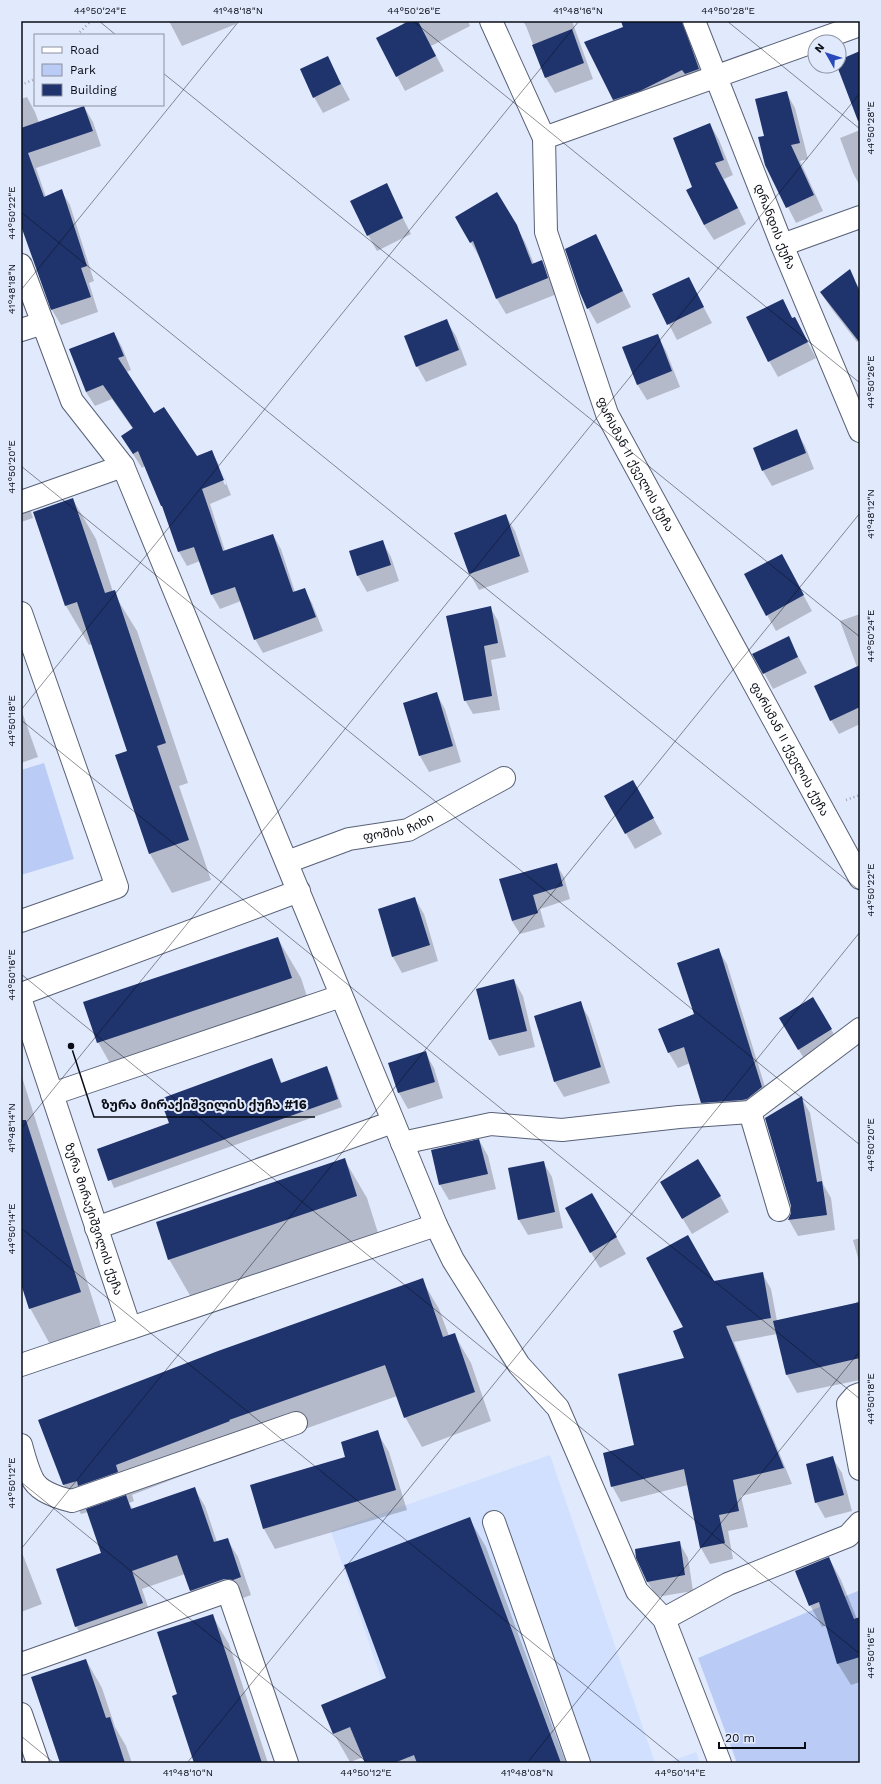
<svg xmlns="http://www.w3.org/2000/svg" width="881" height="1784" font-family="'Work Sans','Noto Sans Georgian',sans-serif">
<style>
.built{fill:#d2e0ff}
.green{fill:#baccf5}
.shadow{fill:#0003;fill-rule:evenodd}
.building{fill:#1f336d}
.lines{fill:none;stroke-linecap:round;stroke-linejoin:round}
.minor-casing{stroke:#586176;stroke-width:24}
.path{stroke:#9ea4b4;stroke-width:2.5;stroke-dasharray:1 3;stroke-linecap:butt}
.minor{stroke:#fff;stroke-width:22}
.ticks{fill:none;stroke:#090c14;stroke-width:1;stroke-opacity:0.45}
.labels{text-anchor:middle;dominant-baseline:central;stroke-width:4;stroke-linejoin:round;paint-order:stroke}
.street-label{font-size:12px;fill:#090c14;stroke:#e1e9fd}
.leader{fill:none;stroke:#090c14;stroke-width:1.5}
.callout-dot{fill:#090c14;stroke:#e1e9fd;stroke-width:1.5}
.callout-label{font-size:13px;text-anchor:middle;font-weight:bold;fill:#090c14;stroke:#e1e9fd;stroke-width:4;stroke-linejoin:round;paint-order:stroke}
.neatline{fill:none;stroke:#090c14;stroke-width:1.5}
.ticks-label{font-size:10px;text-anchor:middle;fill:#090c14}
</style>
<rect width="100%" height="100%" fill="#e1e9fd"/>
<g class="built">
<path d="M550 1455 655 1763H410L331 1531Z"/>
<path d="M696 1752 700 1763H666Z"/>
</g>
<g class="green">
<path d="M44 763 74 859 21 875V770Z"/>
<path d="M860 1590V1763H737L698 1658Z"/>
</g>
<g class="shadow">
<path d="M169 21H235L236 24 182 46Z"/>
<path d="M402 21H468L470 26 431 46 444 71 405 91 397 76 404 24Z"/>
<path d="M523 21H572L593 79 555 93 546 78 526 26Z"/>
<path d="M621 21H683L708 85 623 115 613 100 624 28Z"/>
<path d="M327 57 350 100 323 113 314 97Z"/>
<path d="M786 92 795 108 808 159 800 161 823 211 796 223 766 164V136Z"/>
<path d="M27 97 35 112 39 123 84 107 93 122 101 146 36 168 46 197 61 190 70 205 94 281 89 283 98 312 61 325 52 310 21 223V99Z"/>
<path d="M710 124 719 140 733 175 724 179 746 224 714 240 704 225 693 188Z"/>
<path d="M860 130V186L853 173 840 138Z"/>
<path d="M386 185 411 234 377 251 368 235Z"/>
<path d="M497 193 525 242 534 264 542 261 551 277 557 294 506 314 497 299 481 257 480 258 456 217Z"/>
<path d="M595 235 631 307 597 324 588 308Z"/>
<path d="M849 271 860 290V340L857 342 831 308 821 293Z"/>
<path d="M688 278 712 323 677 340 654 295Z"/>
<path d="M782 300 793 319 795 318 816 358 778 377 769 361Z"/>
<path d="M446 320 456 336 467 365 426 382 417 366Z"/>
<path d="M114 333 122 347 131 370 126 372 154 415 196 457 211 451 219 465 231 495 210 504 225 551 273 535 281 549 295 592 304 589 312 603 323 631 263 653 255 639 241 601 220 609 212 595 200 561 187 566 179 552 166 513 145 466 142 468 122 437 133 429 112 399 95 406 86 392ZM216 465H219L227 484 225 485Z"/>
<path d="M657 335 666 351 680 387 647 400 637 384Z"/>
<path d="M796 431 805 446 814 469 772 486 763 471Z"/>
<path d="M21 482 33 518 21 522Z"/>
<path d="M73 500 96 539 113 592 137 631 188 783 179 786 211 880 172 893 150 854 117 756 128 752 92 644 89 645 66 606Z"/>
<path d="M506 516 515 531 529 572 479 590 470 574 456 533Z"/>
<path d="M382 541 391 557 399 581 367 592 358 576 350 552Z"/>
<path d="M790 571 812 611 776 631 767 615Z"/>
<path d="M490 607 498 621 506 657 491 660 500 710 473 714 465 700Z"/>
<path d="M860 614V724L839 734 831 720 857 667 840 621Z"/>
<path d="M788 638 807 673 773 689 754 655Z"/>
<path d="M436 693 445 709 461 762 429 772 420 756 404 703Z"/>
<path d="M21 709 38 757 21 763Z"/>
<path d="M633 781 662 834 635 849 605 797Z"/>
<path d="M556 864 564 877 570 899 540 909 545 927 520 934 512 921Z"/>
<path d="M415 899 424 914 438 961 402 973 393 957 379 910Z"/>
<path d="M278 939 301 978 314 1018 120 1081 98 1042Z"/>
<path d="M718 949 727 964 770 1103 711 1118 702 1102 690 1063 678 1068 669 1053 659 1029 696 1015Z"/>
<path d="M514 980 523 996 535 1047 499 1056 490 1040 478 990Z"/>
<path d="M580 1003 589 1018 610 1083 564 1097 555 1082 535 1017Z"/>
<path d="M831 1029 840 1045 808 1065 789 1034Z"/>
<path d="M425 1052 434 1068 443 1098 408 1109 399 1093 390 1063Z"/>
<path d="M272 1060 282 1083 326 1067 331 1075 342 1107 114 1188 98 1149 170 1123Z"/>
<path d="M21 1074 103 1332 52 1348 30 1308 21 1281Z"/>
<path d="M801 1097 810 1113 823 1184 831 1198 835 1230 798 1236 789 1220 792 1213Z"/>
<path d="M479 1140 488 1156 496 1189 449 1200 440 1185Z"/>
<path d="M344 1159 367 1198 379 1236 192 1299 169 1259Z"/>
<path d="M543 1162 552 1177 563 1228 528 1235 519 1220Z"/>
<path d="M592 1194 626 1254 600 1268 566 1209Z"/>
<path d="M720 1196 729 1212 692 1234 670 1198Z"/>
<path d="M860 1238V1265L853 1240Z"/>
<path d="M762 1273 771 1289 777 1321 856 1303V1302L860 1301V1380L797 1393 787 1375 777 1334 734 1342 792 1484 741 1496 748 1527 728 1531 733 1559 710 1564 701 1548 688 1485 621 1502 612 1486 686 1359 684 1327 714 1282Z"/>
<path d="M422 1280 439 1309 449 1336 454 1334 471 1363 491 1421 422 1447 405 1417 397 1396 246 1450V1451L132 1495 134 1501 129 1503 133 1509 194 1488 205 1506 217 1542 227 1539 238 1557 251 1595 243 1598 235 1597 202 1609 191 1591 185 1574 142 1589 153 1622 86 1644 76 1626 103 1554 88 1512 81 1514 64 1485 39 1421Z"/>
<path d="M377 1432 389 1452 407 1510 275 1549 264 1529 251 1486 346 1458Z"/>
<path d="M832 1457 842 1473 852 1511 825 1518 816 1502Z"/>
<path d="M469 1518 486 1547 566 1763H366L364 1757 350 1762 334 1734 322 1705 387 1679Z"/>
<path d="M679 1542 688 1558 693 1591 657 1597 647 1581Z"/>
<path d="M21 1550 42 1604 21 1612Z"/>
<path d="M829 1558 841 1580 857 1619 860 1618V1682L851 1685 838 1664 827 1625 822 1627 810 1605Z"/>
<path d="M212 1615 229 1644 268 1763H195L178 1695Z"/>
<path d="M86 1660 102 1688 115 1727 126 1746 132 1763H61Z"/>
</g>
<g class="building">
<path d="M409 21H418L436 56 396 77 376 38Z"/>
<path d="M621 21H682L699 69 685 74 682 70 640 91 613 100 584 42 623 27Z"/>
<path d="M572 29 584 63 545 78 532 45Z"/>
<path d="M860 51V120L858 121 837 66H839V60Z"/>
<path d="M328 56 341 84 313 98 300 69Z"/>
<path d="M787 91 800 143 791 145 814 195 786 208 765 165 758 137 764 136 755 99Z"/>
<path d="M84 106 93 131 28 153 44 197 62 189 87 266 81 268 91 297 51 310 21 226V128Z"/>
<path d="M710 123 724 160 715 163 738 208 704 225 686 190 692 187 673 138Z"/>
<path d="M387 183 403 218 367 236 350 201Z"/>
<path d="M497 192 517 225 532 264 542 260 548 278 496 299 473 241 470 243 455 217Z"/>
<path d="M596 234 623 291 587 309 580 293 565 249Z"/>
<path d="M850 269 860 292V343L820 292Z"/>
<path d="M689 277 704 307 667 325 652 294Z"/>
<path d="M783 299 792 318 795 317 808 342 768 362 746 317Z"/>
<path d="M447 319 459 350 416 367 404 336Z"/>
<path d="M114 332 124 356 118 358 154 413 164 407 197 456 212 450 224 480 202 489 223 551 273 534 293 592 305 588 316 617 254 640 235 587 211 595 194 547 178 552 162 506H161L138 451 133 454 121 436 133 428 103 385 86 392 69 349Z"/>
<path d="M658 334 672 371 637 385 622 347Z"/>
<path d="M797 429 806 453 762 471 753 448Z"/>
<path d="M73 498 105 593 115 590 166 743 157 746 189 840 149 854 115 755 127 751 77 602 65 606 33 512Z"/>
<path d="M506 514 520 556 469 574 454 533Z"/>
<path d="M383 540 391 565 357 576 349 551Z"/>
<path d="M782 554 804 595 766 616 744 574Z"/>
<path d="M491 606 498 643 484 646 492 696 464 701 446 616Z"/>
<path d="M789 636 798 657 763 674 752 654Z"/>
<path d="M860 665V707L830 721 814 686Z"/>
<path d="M437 692 453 746 419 756 403 703Z"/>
<path d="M633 780 654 818 625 834 604 796Z"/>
<path d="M557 863 563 886 533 895 538 913 512 921 499 879Z"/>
<path d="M415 897 430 945 392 957 378 909Z"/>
<path d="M278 937 292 978 97 1043 83 1002Z"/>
<path d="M719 948 762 1087 747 1099 742 1100 701 1103 684 1047 668 1053 658 1029 694 1014 677 963Z"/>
<path d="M514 979 527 1031 489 1040 476 989Z"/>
<path d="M813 997 832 1029 798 1050 779 1018Z"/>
<path d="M581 1001 601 1067 554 1082 534 1016Z"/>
<path d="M426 1051 435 1082 398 1093 388 1063Z"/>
<path d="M272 1058 281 1083 327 1066 338 1099 108 1181 97 1149 169 1123 160 1099Z"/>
<path d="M802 1096 817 1182 822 1181 827 1215 788 1220 791 1213V1206L765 1118Z"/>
<path d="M21 1120H26L81 1292 29 1309 21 1284Z"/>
<path d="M479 1139 488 1174 439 1185 431 1150Z"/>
<path d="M345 1158 357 1196 168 1260 156 1222Z"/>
<path d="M698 1159 721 1196 682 1219 660 1182Z"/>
<path d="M544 1161 555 1212 518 1220 508 1168Z"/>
<path d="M592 1193 617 1237 590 1253 565 1208Z"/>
<path d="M688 1235 714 1281 763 1272 771 1318 726 1326 784 1468 733 1480 739 1511 719 1515 725 1543 700 1548 684 1469 611 1487 603 1453 634 1445 618 1374 684 1358 673 1331 683 1327 646 1258Z"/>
<path d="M423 1278 443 1337 455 1333 475 1392 404 1418 385 1365 229 1420 230 1421 116 1465 118 1472 78 1486 77 1481 63 1485 38 1420 218 1351Z"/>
<path d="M860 1302V1358L786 1375 773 1321Z"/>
<path d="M378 1430 396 1490 263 1529 250 1485 345 1457 341 1442Z"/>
<path d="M833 1456 844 1495 815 1503 806 1464Z"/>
<path d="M195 1487 214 1542 228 1538 241 1577 233 1580 224 1579 190 1591 177 1555 132 1571 143 1603 75 1627 56 1569 101 1553 86 1509 126 1495 131 1509Z"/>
<path d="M470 1517 561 1763H417L414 1755 394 1763H365L350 1727 333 1734 321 1705 386 1678 344 1565Z"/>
<path d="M680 1541 685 1575 647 1582 636 1558 635 1549Z"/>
<path d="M829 1557 854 1619 860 1617V1657L837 1664 819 1602 809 1606 795 1571Z"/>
<path d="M213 1614 262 1763H194L172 1696 177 1694 157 1632Z"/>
<path d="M86 1659 106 1718 110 1717 125 1763H60L31 1677Z"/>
</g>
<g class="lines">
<defs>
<g id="minor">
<path id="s1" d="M491 21 544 138 546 232 607 414 860 878"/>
<path id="s2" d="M694 21 782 245 860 431"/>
<path d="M544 138 860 25"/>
<path d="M782 245 860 217"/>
<path d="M21 265 72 401 123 466 436 1225 453 1260 519 1365 558 1408 637 1591 664 1619 720 1763"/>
<path d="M21 330 43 323"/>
<path d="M21 502 123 466"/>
<path d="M21 613 117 887 21 921"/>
<path id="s3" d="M287 862 349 839 408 830 504 778"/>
<path d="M21 994 299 891"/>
<path id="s4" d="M21 1001 130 1328"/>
<path d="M52 1094 341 996"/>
<path d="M750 1112 779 1210"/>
<path d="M402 1143 491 1124 562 1130 679 1117 750 1112 860 1029"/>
<path d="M96 1228 393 1122"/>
<path d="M21 1365 436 1225"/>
<path d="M860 1394 855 1396 848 1404 860 1469"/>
<path d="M21 1445C24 1456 27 1468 32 1478 38 1492 59 1498 72 1501L296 1423"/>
<path d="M494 1522 579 1763"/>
<path d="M664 1619 728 1584 848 1536 860 1523"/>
<path d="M21 1664 228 1591 287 1763"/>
<path d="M21 1714 38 1763"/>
</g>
</defs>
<use href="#minor" class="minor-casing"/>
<g class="path">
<path d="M77 35 91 21"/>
<path d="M21 85 35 79"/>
<path d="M846 800 860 795"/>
</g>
<use href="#minor" class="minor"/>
</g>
<path class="ticks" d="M99 21 116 35M413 21 860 383M727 21 860 129M163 73 860 637M21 212 860 891M21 290 239 21M21 466 860 1145M21 710 579 21M21 720 860 1399M21 974 860 1654M21 1129 860 93M21 1228 681 1763M21 1482 368 1763M21 1549 860 513M21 1736 54 1763M187 1763 860 932M527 1763 860 1351"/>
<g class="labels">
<g class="street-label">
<text stroke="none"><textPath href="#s2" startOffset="221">დრანდის ქუჩა</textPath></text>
<text stroke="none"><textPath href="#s1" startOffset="472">ფარსმან II ქველის ქუჩა</textPath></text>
<text stroke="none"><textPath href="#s1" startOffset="796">ფარსმან II ქველის ქუჩა</textPath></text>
<text stroke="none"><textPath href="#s3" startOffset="117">ფოშის ჩიხი</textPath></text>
<text stroke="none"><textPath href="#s4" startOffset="230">ზურა მირაქიშვილის ქუჩა</textPath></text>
</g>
</g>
<path class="leader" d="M71 1046L94 1117H315"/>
<circle class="callout-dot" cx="71" cy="1046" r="4"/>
<g class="callout-label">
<text x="204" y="1109">ზურა მირაქიშვილის ქუჩა #16</text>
</g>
<rect width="881" height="1784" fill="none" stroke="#e1e9fd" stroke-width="44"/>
<rect x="34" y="34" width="130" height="72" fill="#e1e9fd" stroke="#8b91a0"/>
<rect x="42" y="47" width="20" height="6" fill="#ffffff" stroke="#8b91a0"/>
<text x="70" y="54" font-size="12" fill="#090c14">Road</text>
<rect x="42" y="64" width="20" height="12" fill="#baccf5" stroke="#8b91a0"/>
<text x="70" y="74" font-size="12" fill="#090c14">Park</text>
<rect x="42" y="84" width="20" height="12" fill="#1f336d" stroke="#8b91a0"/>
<text x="70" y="94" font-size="12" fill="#090c14">Building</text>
<g transform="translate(827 54) rotate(309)"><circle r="19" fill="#e1e9fd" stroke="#8b91a0"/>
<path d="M0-3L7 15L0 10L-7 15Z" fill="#2849b9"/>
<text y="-6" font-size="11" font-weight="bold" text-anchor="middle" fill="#090c14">N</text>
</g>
<path d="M719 1742v6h86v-6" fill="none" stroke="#090c14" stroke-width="2"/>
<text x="725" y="1742" font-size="12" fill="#090c14" stroke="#e1e9fd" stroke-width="3" paint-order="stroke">20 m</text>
<rect x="22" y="22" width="837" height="1740" class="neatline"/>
<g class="ticks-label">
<text x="100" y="14">44°50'24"E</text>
<text x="238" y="14">41°48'18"N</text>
<text x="414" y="14">44°50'26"E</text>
<text x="578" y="14">41°48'16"N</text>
<text x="728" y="14">44°50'28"E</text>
<text transform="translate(870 128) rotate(-90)" y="4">44°50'28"E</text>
<text transform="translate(11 213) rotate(-90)" y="4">44°50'22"E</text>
<text transform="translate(11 289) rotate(-90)" y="4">41°48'18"N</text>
<text transform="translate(870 382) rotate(-90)" y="4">44°50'26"E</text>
<text transform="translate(11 467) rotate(-90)" y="4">44°50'20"E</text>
<text transform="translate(870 514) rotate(-90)" y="4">41°48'12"N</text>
<text transform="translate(870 636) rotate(-90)" y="4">44°50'24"E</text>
<text transform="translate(11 721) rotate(-90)" y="4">44°50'18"E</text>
<text transform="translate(870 890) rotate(-90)" y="4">44°50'22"E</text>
<text transform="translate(11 975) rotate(-90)" y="4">44°50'16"E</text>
<text transform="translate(11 1128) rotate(-90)" y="4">41°48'14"N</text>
<text transform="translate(870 1145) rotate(-90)" y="4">44°50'20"E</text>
<text transform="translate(11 1229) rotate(-90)" y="4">44°50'14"E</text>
<text transform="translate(870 1399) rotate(-90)" y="4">44°50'18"E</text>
<text transform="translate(11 1483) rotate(-90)" y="4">44°50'12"E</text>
<text transform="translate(870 1653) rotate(-90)" y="4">44°50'16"E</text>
<text x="188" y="1776">41°48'10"N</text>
<text x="366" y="1776">44°50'12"E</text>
<text x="527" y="1776">41°48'08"N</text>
<text x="680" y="1776">44°50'14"E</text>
</g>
</svg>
